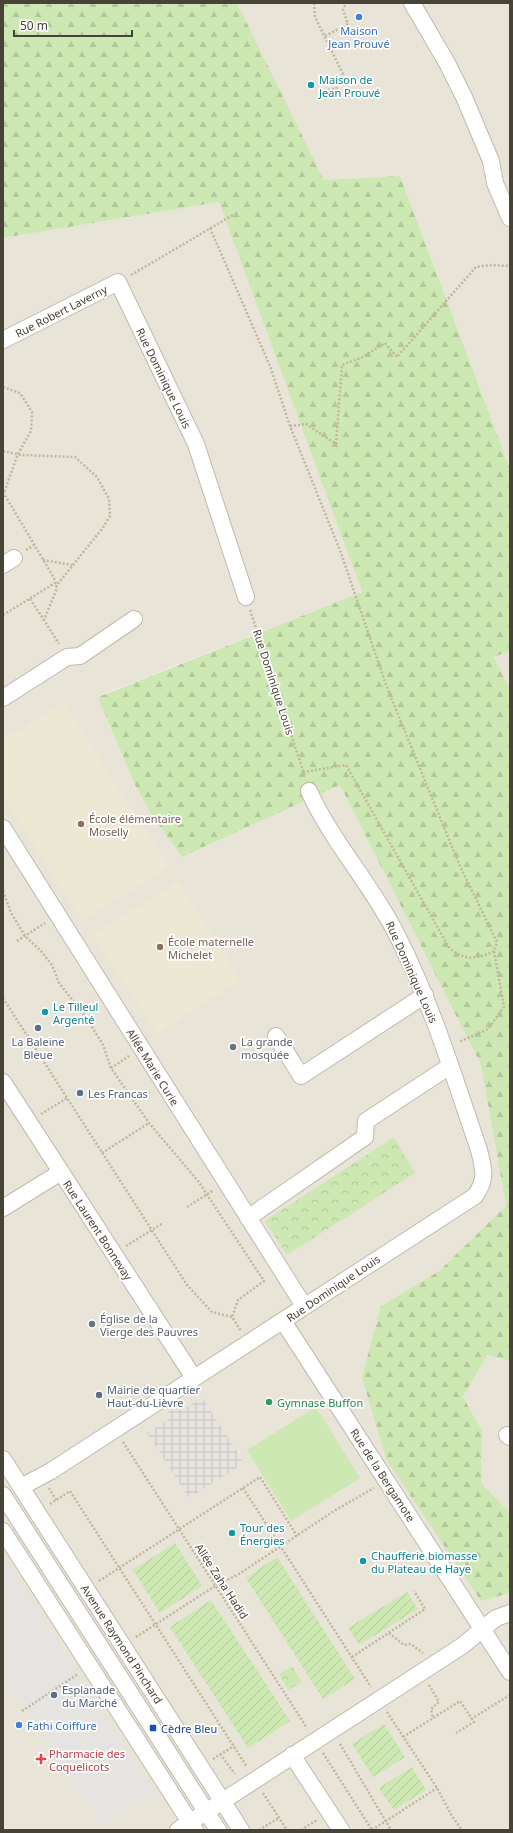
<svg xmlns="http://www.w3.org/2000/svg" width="513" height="1833" font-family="'Noto Sans',sans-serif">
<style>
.residential{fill:#e8e4d7}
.industrial{fill:url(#industrial-grid)}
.education{fill:#ede8d3}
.grass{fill:#cde8b2}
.forest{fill:url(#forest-firs)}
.park{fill:url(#park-crowns)}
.garden{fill:url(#garden-furrows)}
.parking{fill:#e6e4e1}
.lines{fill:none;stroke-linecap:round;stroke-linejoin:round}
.minor-casing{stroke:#c0baac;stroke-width:18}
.path{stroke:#c2b79d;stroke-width:2.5;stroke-dasharray:2 2;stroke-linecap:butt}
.minor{stroke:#fff;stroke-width:16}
.shop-dot{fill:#3f7fe0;stroke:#fff;stroke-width:1.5}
.culture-dot{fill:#0f9aa8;stroke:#fff;stroke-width:1.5}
.education-dot{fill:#8d6e63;stroke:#fff;stroke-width:1.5}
.service-dot{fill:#5c6f8a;stroke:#fff;stroke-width:1.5}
.worship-dot{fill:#6b7280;stroke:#fff;stroke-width:1.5}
.leisure-dot{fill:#2e9e5b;stroke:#fff;stroke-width:1.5}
.transit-dot{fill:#1a4fb4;stroke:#fff;stroke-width:1.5}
.health-dot{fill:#e0444e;stroke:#fff;stroke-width:1.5}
.labels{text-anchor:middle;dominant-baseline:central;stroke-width:3.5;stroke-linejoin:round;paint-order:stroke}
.shop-label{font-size:11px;fill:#366cbe;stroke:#fff}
.culture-label{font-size:11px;fill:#0d838f;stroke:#fff;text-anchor:start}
.street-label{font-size:11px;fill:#484337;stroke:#fff}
.education-label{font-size:11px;fill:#785e54;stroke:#fff;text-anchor:start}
.service-label{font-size:11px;fill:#4e5e75;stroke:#fff;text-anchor:start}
.worship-label{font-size:11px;fill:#5b616d;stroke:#fff;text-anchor:start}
.leisure-label{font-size:11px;fill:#27864d;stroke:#fff;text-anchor:start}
.transit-label{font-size:11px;fill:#164399;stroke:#fff;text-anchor:start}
.health-label{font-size:11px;fill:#be3a42;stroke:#fff;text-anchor:start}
</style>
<defs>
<pattern id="industrial-grid" width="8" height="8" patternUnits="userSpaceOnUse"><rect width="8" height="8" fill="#e7e3de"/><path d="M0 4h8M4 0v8" fill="none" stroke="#c8c4bf"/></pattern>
<pattern id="forest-firs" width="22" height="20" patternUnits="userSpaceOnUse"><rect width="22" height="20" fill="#cde8b2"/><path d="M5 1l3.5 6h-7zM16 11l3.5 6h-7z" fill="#b2c89a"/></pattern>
<pattern id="park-crowns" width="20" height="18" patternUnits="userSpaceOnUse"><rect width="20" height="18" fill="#cde8b2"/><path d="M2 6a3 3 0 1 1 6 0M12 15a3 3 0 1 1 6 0" fill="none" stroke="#b2c89a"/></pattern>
<pattern id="garden-furrows" width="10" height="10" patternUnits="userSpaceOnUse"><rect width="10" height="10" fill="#cde8b2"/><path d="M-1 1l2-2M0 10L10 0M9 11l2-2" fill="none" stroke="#b2c89a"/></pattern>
</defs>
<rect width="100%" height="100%" fill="#f4f2e9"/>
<g class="residential">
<path d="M237 3H510V469L400 176 324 180Z"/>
<path d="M219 202 362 592 98 696 135 785 149 811 182 857 340 785 481 1065 506 1206 439 1271 381 1306 481 1601 510 1593V1830H3V238Z"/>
<path d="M510 651V689L494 657Z"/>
<path d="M487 1355 510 1361V1513L481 1483 482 1432 463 1397Z"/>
</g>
<path class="industrial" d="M202 1397 244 1463 189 1498 147 1433 168 1420 165 1414 177 1406 181 1411Z"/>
<g class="education">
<path d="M63 702 169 867 83 921 3 797V740Z"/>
<path d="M178 881 241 980 157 1034 93 935Z"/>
</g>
<path class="grass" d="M316 1407 360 1478 291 1521 247 1450Z"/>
<path class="forest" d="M3 3H237L324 180 400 176 510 469V651L494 657 510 689V1361L487 1355 463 1397 482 1431 481 1483 510 1513V1593L481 1601 386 1459 362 1377 381 1306 439 1271 506 1206 481 1065 340 785 182 857 149 811 135 785 98 697 362 592 219 202 3 238Z"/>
<g class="park">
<path d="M394 1137 415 1173 287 1255 265 1221Z"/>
<path d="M292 1666 302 1682 288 1690 279 1674Z"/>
</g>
<g class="garden">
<path d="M175 1543 202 1586 160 1613 133 1570Z"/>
<path d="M277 1557 355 1679 323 1699 246 1578Z"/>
<path d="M407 1592 418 1609 359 1645 348 1628Z"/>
<path d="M211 1600 290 1721 248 1748 170 1627Z"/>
<path d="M384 1724 405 1757 373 1777 352 1744Z"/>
<path d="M412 1767 426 1790 394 1810 379 1788Z"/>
</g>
<path class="parking" d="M3 1558 154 1793 102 1827 3 1674Z"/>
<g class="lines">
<defs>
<g id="minor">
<path d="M412 3 447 63 464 97 491 161 495 183 510 218"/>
<path d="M3 340 118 282 196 444 246 597"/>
<path d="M3 565 14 558"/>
<path d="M3 698 67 657 80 656 134 619"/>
<path d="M3 828 304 1306"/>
<path d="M276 1036 301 1076 425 995"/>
<path d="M3 1082 194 1378"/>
<path d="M3 1208 61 1172"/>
<path d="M248 1218 365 1137 366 1121 450 1066"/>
<path d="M283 1321 510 1672"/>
<path d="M507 1435 510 1437"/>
<path d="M3 1459 241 1830"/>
<path d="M21 1487 51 1471 475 1196C487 1179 484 1170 479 1150 454 1077 432 1004 397 935 372 885 332 842 309 791"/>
<path d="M3 1495 218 1830"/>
<path d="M3 1531 195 1830"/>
<path d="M292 1755 341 1830"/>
<path d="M178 1830 462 1646 496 1618 510 1613"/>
</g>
</defs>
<use href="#minor" class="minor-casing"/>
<g class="path">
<path d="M314 3 315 17 343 74 336 89 328 90"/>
<path d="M325 36 348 24 343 10 346 3"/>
<path d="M210 228 270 366 290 426 341 553 386 685 459 864 497 942 494 951 504 1007 488 1029 459 1042"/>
<path d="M131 275 233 215"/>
<path d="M3 387 20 393 32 412 31 431 18 454 4 493"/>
<path d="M290 426 306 424 336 444 342 365 361 358 385 343 397 357 476 267 493 265 510 266"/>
<path d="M3 451 21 455 75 457 97 477 109 499 110 516 102 529 56 586"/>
<path d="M3 492 54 578 57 588 44 620 59 644"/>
<path d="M26 550 34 545"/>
<path d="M43 560 72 565"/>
<path d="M30 599 44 620"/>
<path d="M250 610 305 777"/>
<path d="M3 615 55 583"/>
<path d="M303 772 346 765 448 946C462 961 477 960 494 951"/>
<path d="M3 891 11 913 25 936 41 951 52 965 59 983 86 1017 103 1045 111 1068 149 1123 198 1181 264 1281 238 1300 232 1317"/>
<path d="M17 941 45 923"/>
<path d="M3 998 187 1285 212 1312 232 1317 241 1331"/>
<path d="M111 1068 129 1056"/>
<path d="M41 1114 67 1098"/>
<path d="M102 1153 149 1123"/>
<path d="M187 1207 214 1190"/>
<path d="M126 1246 163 1223"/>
<path d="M123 1442 307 1728"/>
<path d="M49 1488 56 1500"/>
<path d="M243 1488 371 1687"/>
<path d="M50 1504 70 1491 247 1767"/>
<path d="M99 1581 260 1477 297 1536"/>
<path d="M389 1633 404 1645 411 1644 423 1653"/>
<path d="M136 1637 215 1586 239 1574 334 1511 374 1488"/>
<path d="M352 1657 425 1609 414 1591"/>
<path d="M429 1685 439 1702 431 1709 433 1719"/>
<path d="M22 1711 78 1674"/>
<path d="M387 1712 437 1788 452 1816 462 1830"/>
<path d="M471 1719 510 1695"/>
<path d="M403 1737 460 1701 474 1722 456 1733"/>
<path d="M340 1744 391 1830"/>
<path d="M323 1753 372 1830"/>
<path d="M220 1754 235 1774"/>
<path d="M213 1759 234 1746"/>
<path d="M263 1793 287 1830"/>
<path d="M259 1830 279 1818"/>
<path d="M301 1830 317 1820"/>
<path d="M372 1830 437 1788"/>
</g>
<use href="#minor" class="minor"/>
</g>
<g class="shop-dot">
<circle cx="359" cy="17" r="4"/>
<circle cx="19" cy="1725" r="4"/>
</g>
<g class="culture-dot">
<circle cx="311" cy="85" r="4"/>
<circle cx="45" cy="1012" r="4"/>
<circle cx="232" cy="1533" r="4"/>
<circle cx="363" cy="1561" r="4"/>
</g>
<g class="education-dot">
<circle cx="81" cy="824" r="4"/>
<circle cx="160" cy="947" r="4"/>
</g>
<g class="service-dot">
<circle cx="38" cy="1028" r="4"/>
<circle cx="80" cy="1093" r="4"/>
<circle cx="99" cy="1395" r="4"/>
<circle cx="54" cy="1695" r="4"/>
</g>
<g class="worship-dot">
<circle cx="233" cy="1047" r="4"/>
<circle cx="92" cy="1324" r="4"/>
</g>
<circle class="leisure-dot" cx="269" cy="1402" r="4"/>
<rect class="transit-dot" x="149" y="1724" width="8" height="8" rx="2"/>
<path class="health-dot" d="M39 1753h4v4h4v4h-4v4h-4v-4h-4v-4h4z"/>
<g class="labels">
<g class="shop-label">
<text x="359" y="30">Maison<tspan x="359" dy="13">Jean Prouvé</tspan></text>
<text x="27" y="1725" text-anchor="start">Fathi Coiffure</text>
</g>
<g class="culture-label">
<text x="319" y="79">Maison de<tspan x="319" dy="13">Jean Prouvé</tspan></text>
<text x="53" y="1006">Le Tilleul<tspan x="53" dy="13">Argenté</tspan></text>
<text x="240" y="1527">Tour des<tspan x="240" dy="13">Énergies</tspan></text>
<text x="371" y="1555">Chaufferie biomasse<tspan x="371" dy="13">du Plateau de Haye</tspan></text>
</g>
<g class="street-label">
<text transform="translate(61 311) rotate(-27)">Rue Robert Laverny</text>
<text transform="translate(164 378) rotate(64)">Rue Dominique Louis</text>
<text transform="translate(274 682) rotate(72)">Rue Dominique Louis</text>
<text transform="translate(412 972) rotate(66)">Rue Dominique Louis</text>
<text transform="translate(153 1067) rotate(58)">Allée Marie Curie</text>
<text transform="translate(98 1230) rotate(57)">Rue Laurent Bonnevay</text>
<text transform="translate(333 1288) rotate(-34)">Rue Dominique Louis</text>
<text transform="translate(383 1475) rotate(57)">Rue de la Bergamote</text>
<text transform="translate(222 1581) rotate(57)">Allée Zaha Hadid</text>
<text transform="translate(122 1644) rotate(57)">Avenue Raymond Pinchard</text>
</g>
<g class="education-label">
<text x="89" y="818">École élémentaire<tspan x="89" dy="13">Moselly</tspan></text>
<text x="168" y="941">École maternelle<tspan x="168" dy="13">Michelet</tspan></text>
</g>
<g class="service-label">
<text x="38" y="1041" text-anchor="middle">La Baleine<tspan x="38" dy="13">Bleue</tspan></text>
<text x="88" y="1093">Les Francas</text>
<text x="107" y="1389">Mairie de quartier<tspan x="107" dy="13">Haut-du-Lièvre</tspan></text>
<text x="62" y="1689">Esplanade<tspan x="62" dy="13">du Marché</tspan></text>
</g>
<g class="worship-label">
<text x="241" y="1041">La grande<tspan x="241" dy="13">mosquée</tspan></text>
<text x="100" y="1318">Église de la<tspan x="100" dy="13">Vierge des Pauvres</tspan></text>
</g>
<g class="leisure-label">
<text x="277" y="1402">Gymnase Buffon</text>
</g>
<g class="transit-label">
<text x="161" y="1728">Cèdre Bleu</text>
</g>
<g class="health-label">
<text x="49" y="1753">Pharmacie des<tspan x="49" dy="13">Coquelicots</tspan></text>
</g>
</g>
<rect width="513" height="1833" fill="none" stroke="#484337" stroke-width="8"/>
<path d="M14 30v6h118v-6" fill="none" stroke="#484337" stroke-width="2"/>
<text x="20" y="30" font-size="12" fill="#484337" stroke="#ffffff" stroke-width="3" paint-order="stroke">50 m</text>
</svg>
